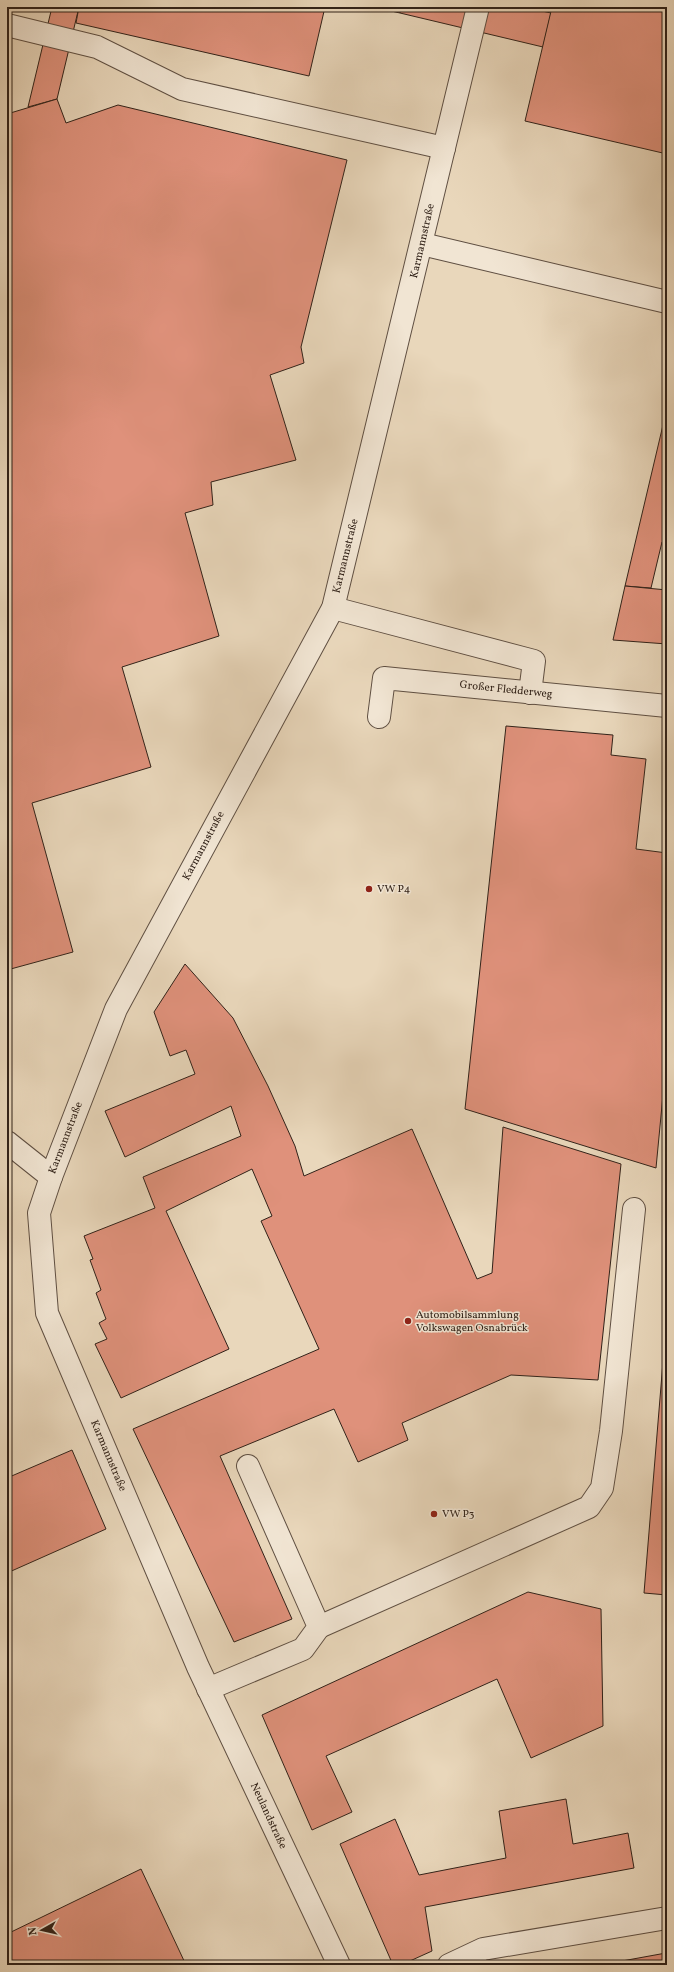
<svg xmlns="http://www.w3.org/2000/svg" width="674" height="1972" font-family="Vollkorn,serif">
<style>
.building{fill:#df917b;stroke:#312219}
.lines{fill:none;stroke-linecap:round;stroke-linejoin:round}
.minor-casing{stroke:#5f4f42;stroke-width:24}
.minor{stroke:#f1e5d3;stroke-width:22}
.rail-casing{stroke:#312219;stroke-width:4.5}
.rail{stroke:#f1e5d3;stroke-width:3;stroke-dasharray:9;stroke-linecap:butt}
.poi-dot{fill:#8f2418;stroke:#f1e5d3;stroke-width:1.5}
.labels{text-anchor:middle;dominant-baseline:central;stroke-width:3;stroke-linejoin:round;paint-order:stroke}
.street-label{font-size:11px;fill:#312219;stroke:#f1e5d3}
.poi-label{font-size:11px;fill:#312219;stroke:#f1e5d3;text-anchor:start}
</style>
<rect width="100%" height="100%" fill="#e9d7bb"/>
<filter id="stains"><feTurbulence type="fractalNoise" baseFrequency=".005" numOctaves="4"/><feColorMatrix values="0 0 0 0 .2 0 0 0 0 .09 0 0 0 0 .02 0 0 0 .5 -.17"/></filter>
<radialGradient id="worn" r=".72"><stop offset=".6" stop-color="#630" stop-opacity="0"/><stop offset="1" stop-color="#630" stop-opacity=".3"/></radialGradient>
<g class="building">
<path d="M52 7H79L57 99 28 107Z"/>
<path d="M79 7H325L309 76 76 23Z"/>
<path d="M374 7H401L400 13Z"/>
<path d="M401 7H524L551 13 543 47 400 13Z"/>
<path d="M552 7H667V154L525 121Z"/>
<path d="M57 99 66 123 118 105 347 160 301 347 304 363 270 375 296 460 211 482 213 505 185 513 219 636 122 667 151 767 32 803 73 952 7 970V114Z"/>
<path d="M667 408V543L662 542 651 588 625 586Z"/>
<path d="M625 586 667 590V644L613 640Z"/>
<path d="M506 726 613 735 611 755 646 759 636 849 667 853V1053L656 1168 465 1109Z"/>
<path d="M185 964 233 1018 268 1086 295 1146 304 1176 412 1129 477 1279 492 1273 503 1127 621 1164 598 1380 511 1375 402 1423 408 1440 358 1462 334 1409 220 1456 292 1619 234 1642 133 1429 319 1349 261 1221 272 1216 252 1169 166 1211 229 1349 121 1398 95 1344 107 1339 99 1323 106 1319 96 1293 101 1290 90 1260 93 1259 84 1236 155 1208 143 1177 241 1136 231 1106 125 1157 105 1111 195 1074 186 1050 170 1056 154 1012Z"/>
<path d="M667 1313V1595L644 1593Z"/>
<path d="M72 1450 106 1529 7 1573V1478Z"/>
<path d="M528 1592 601 1609 603 1726 531 1758 497 1679 326 1756 352 1812 312 1830 262 1715Z"/>
<path d="M566 1799 573 1844 628 1833 634 1868 425 1907 432 1951 401 1965H393L340 1844 395 1819 419 1875 506 1858 499 1811Z"/>
<path d="M141 1869 186 1965H7V1934Z"/>
<path d="M666 1953 667 1965H600Z"/>
</g>
<g class="lines">
<defs>
<g id="minor">
<path d="M7 25 97 47 182 89 444 148"/>
<path d="M422 244 667 302"/>
<path d="M333 608 534 661 530 693"/>
<path d="M379 717 384 678 667 706"/>
<path d="M7 1142 51 1177"/>
<path d="M319 1627 589 1507 602 1488 611 1431 634 1209"/>
<path d="M208 1689 303 1649 319 1627 248 1466"/>
<path d="M339 1965 198 1667 47 1313 39 1213 51 1177 116 1009 333 608 478 7"/>
<path d="M449 1965 483 1949 667 1918"/>
</g>
</defs>
<use href="#minor" class="minor-casing"/>
<use href="#minor" class="minor"/>
<defs>
<path id="rail" d="M20 7 25 8"/>
</defs>
<use href="#rail" class="rail-casing"/>
<use href="#rail" class="rail"/>
</g>
<g class="poi-dot">
<circle cx="369" cy="889" r="4"/>
<circle cx="408" cy="1321" r="4"/>
<circle cx="434" cy="1514" r="4"/>
</g>
<g class="labels">
<g class="street-label">
<text transform="translate(423 241) rotate(-77)">Karmannstraße</text>
<text transform="translate(346 556) rotate(-76)">Karmannstraße</text>
<text transform="translate(506 690) rotate(6)">Großer Fledderweg</text>
<text transform="translate(204 846) rotate(-62)">Karmannstraße</text>
<text transform="translate(66 1138) rotate(-69)">Karmannstraße</text>
<text transform="translate(108 1456) rotate(67)">Karmannstraße</text>
<text transform="translate(268 1816) rotate(65)">Neulandstraße</text>
</g>
<g class="poi-label">
<text x="377" y="889">VW P4</text>
<text x="416" y="1315">Automobilsammlung<tspan x="416" dy="13">Volkswagen Osnabrück</tspan></text>
<text x="442" y="1514">VW P3</text>
</g>
</g>
<rect width="674" height="1972" fill="none" stroke="#e9d7bb" stroke-width="24"/>
<rect x="8" y="8" width="658" height="1956" fill="none" stroke="#312219" stroke-width="2"/>
<rect x="12" y="12" width="650" height="1948" fill="none" stroke="#312219"/>
<g transform="translate(42 1930) rotate(262)" stroke="#f1e5d3" stroke-width="3" paint-order="stroke">
<path d="M0-3L7 15L0 10L-7 15Z" fill="#312219"/>
<text y="-6" font-size="11" font-weight="bold" text-anchor="middle" fill="#312219">N</text>
</g>
<rect width="100%" height="100%" filter="url(#stains)"/>
<rect width="100%" height="100%" fill="url(#worn)"/>
</svg>
